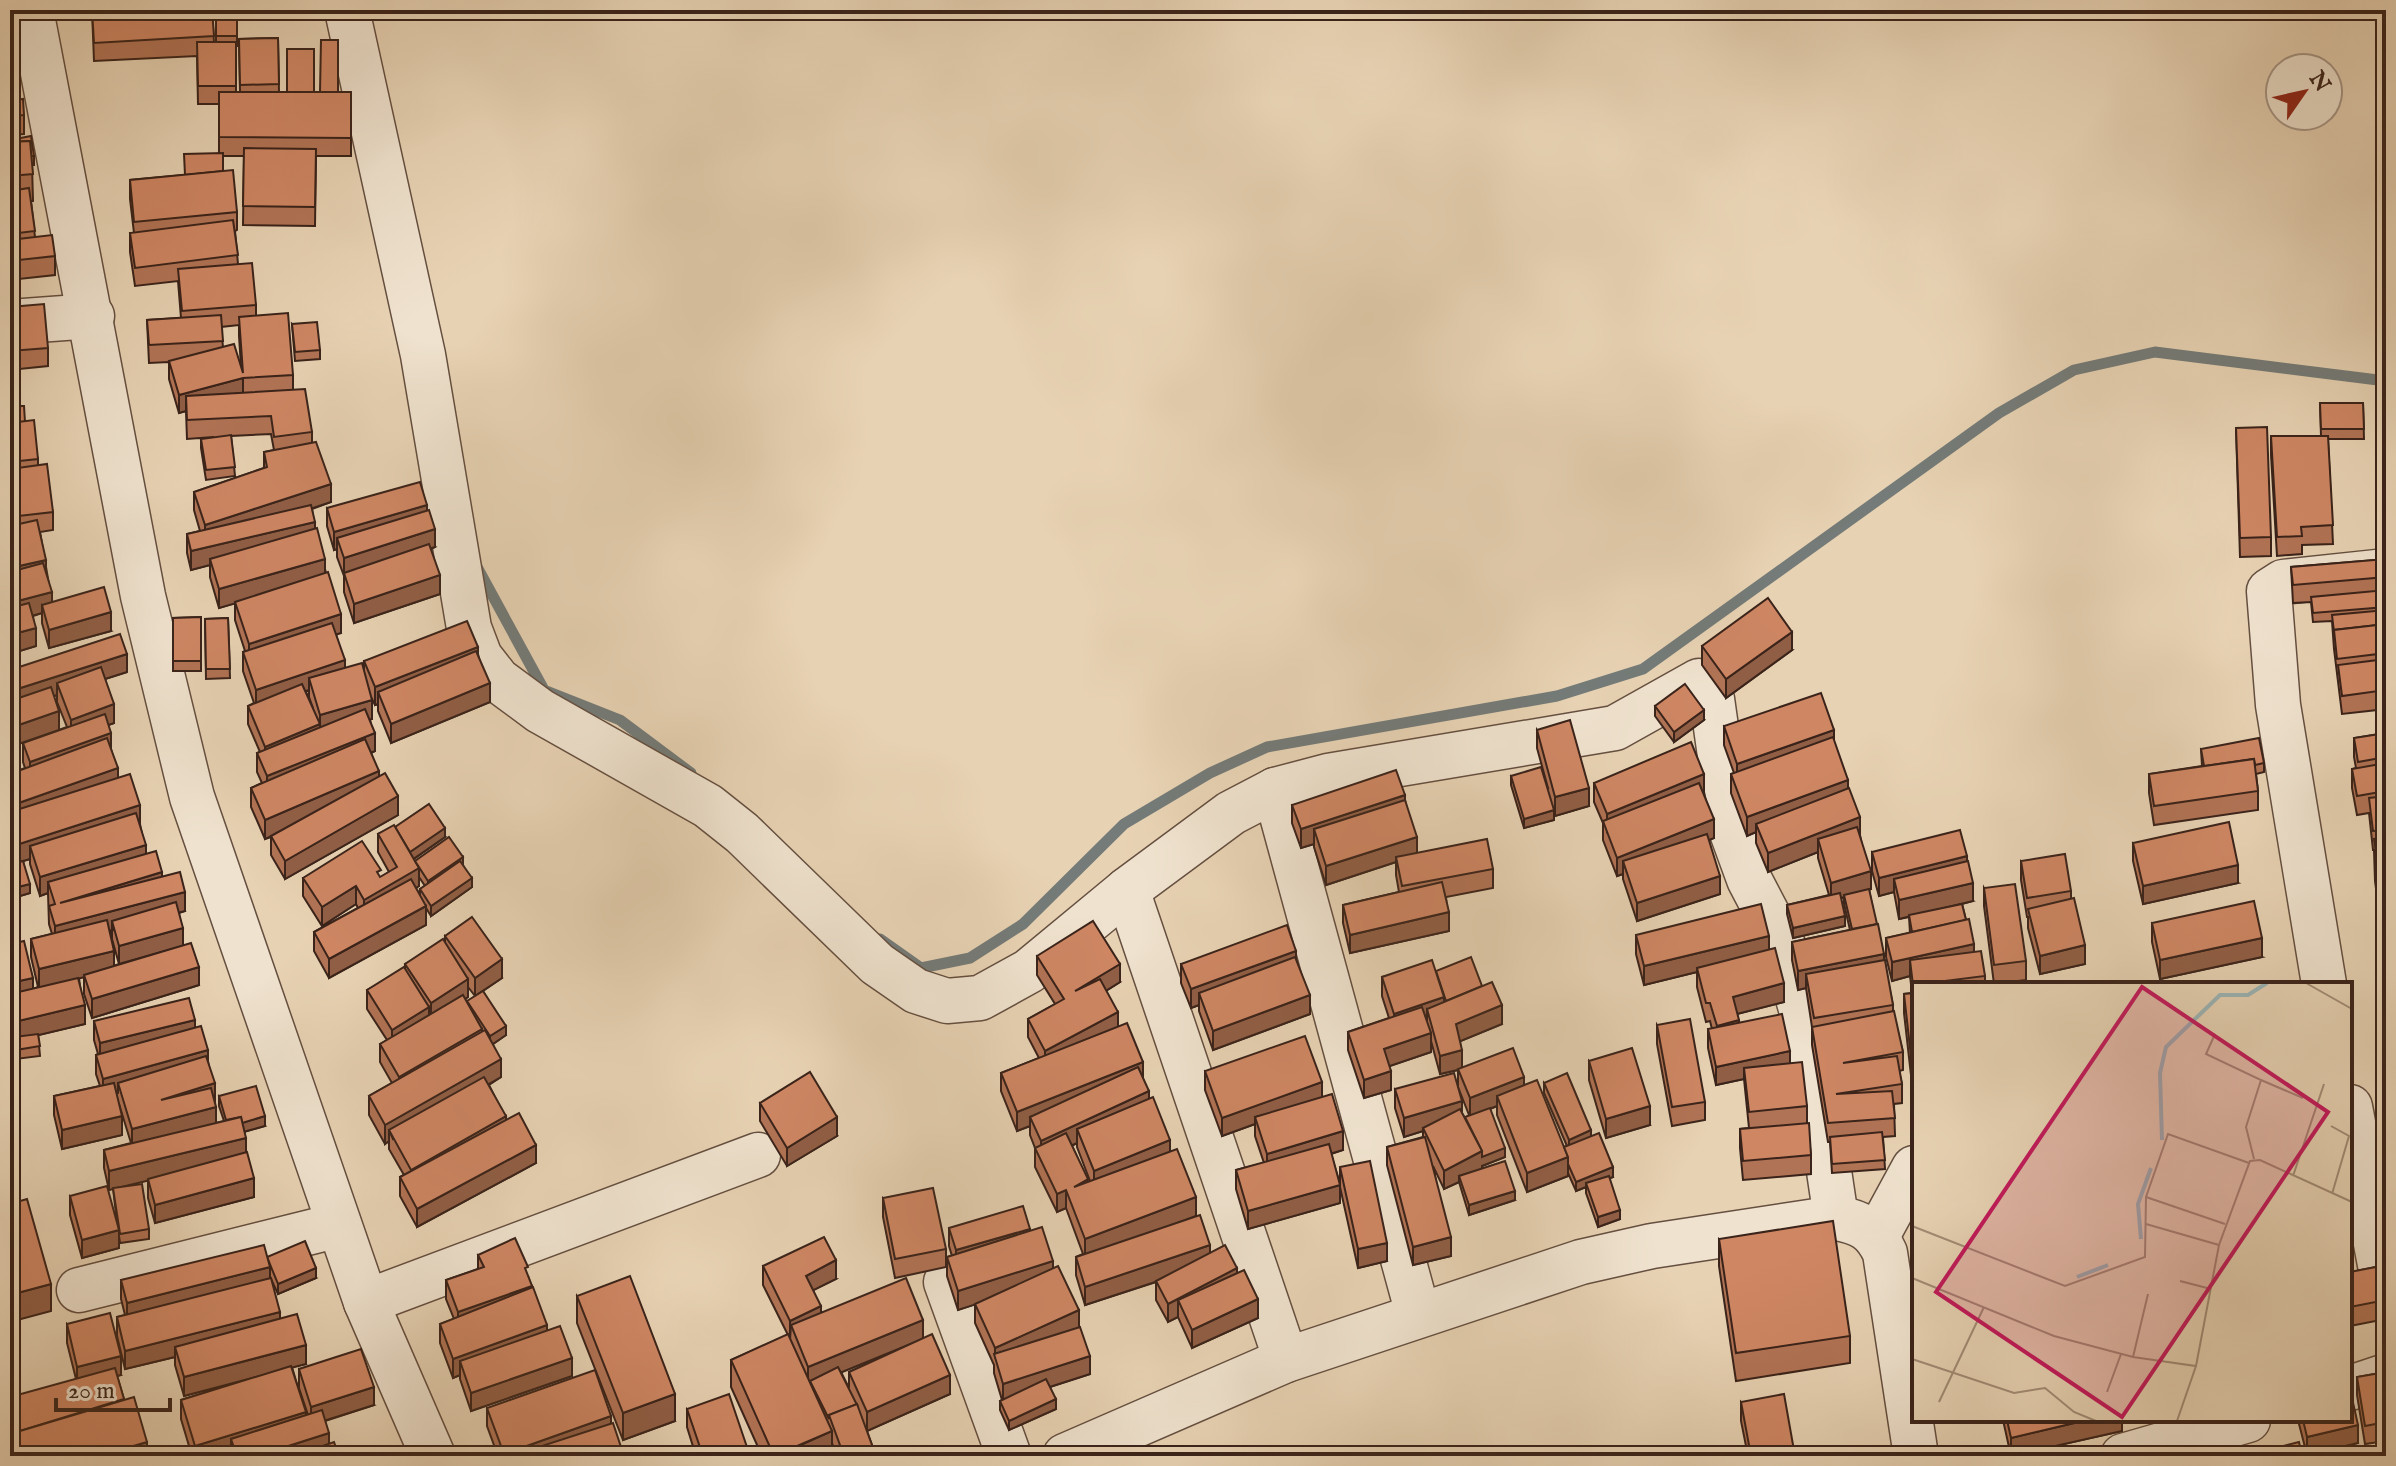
<svg xmlns="http://www.w3.org/2000/svg" width="2396" height="1466" font-family="'IM FELL English',serif">
<style>
.lines{fill:none;stroke-linecap:round;stroke-linejoin:round}
.stream{stroke:#747b78;stroke-width:11}
.minor-casing{stroke:#654f40;stroke-width:47}
.tertiary-casing{stroke:#654f40;stroke-width:47}
.minor{stroke:#efe2ce;stroke-width:44}
.tertiary{stroke:#efe2ce;stroke-width:44}
.wall{fill:#b17355;stroke:#3a231a;stroke-width:2;fill-rule:evenodd}
.shaded-wall{fill:#905e45;stroke:#3a231a;stroke-width:2}
.building{fill:#ce8663;stroke:#3a231a;stroke-width:2}
.inset-river{fill:none;stroke:#9bb5b7;stroke-width:4}
.inset-road{fill:none;stroke:#a28c76;stroke-width:2}
.view{fill:#c2185b;fill-opacity:0.15;stroke:#c2185b;stroke-width:4}
.inset-edge{fill:none;stroke:#3a231a;stroke-width:4}
</style>
<rect width="100%" height="100%" fill="#e7d2b3"/>
<filter id="stains"><feTurbulence type="fractalNoise" baseFrequency=".0025" numOctaves="4"/><feColorMatrix values="0 0 0 0 .2 0 0 0 0 .09 0 0 0 0 .02 0 0 0 .5 -.17"/></filter>
<radialGradient id="worn" r=".72"><stop offset=".6" stop-color="#630" stop-opacity="0"/><stop offset="1" stop-color="#630" stop-opacity=".3"/></radialGradient>
<g class="lines">
<g class="stream">
<path d="M477 567 544 690 620 720 691 773"/>
<path d="M880 939 921 968 970 958 1023 924 1124 824 1210 773 1267 747 1557 696 1643 669 1999 413 2074 370 2155 352 2386 381"/>
</g>
<defs>
<g id="minor">
<path d="M347 10 423 355 469 628 480 657 498 680 540 711 708 806 742 833 877 964 916 991 947 1001 980 998 1029 971 1127 890 1231 813 1275 790 1328 776 1615 728 1699 681 1712 699 1730 827 1749 879 1782 942 1809 1037 1836 1218"/>
<path d="M10 322 92 316"/>
<path d="M1275 790 1418 1314"/>
<path d="M1127 890 1286 1360"/>
<path d="M2324 984 2278 705 2269 591 2283 582 2386 571"/>
<path d="M2350 1107 2382 1275"/>
<path d="M1877 1236 1914 1168"/>
<path d="M946 1282 1009 1456"/>
<path d="M79 1290 339 1225"/>
<path d="M366 1302 758 1155"/>
<path d="M2350 1388 2386 1376"/>
<path d="M2123 1456 2248 1420"/>
</g>
<g id="tertiary">
<path d="M31 10 143 596 192 797 366 1302 433 1456"/>
<path d="M1065 1456 1286 1360 1581 1262 1652 1246 1836 1218C1861 1222 1875 1230 1885 1253L1916 1456"/>
</g>
</defs>
<use href="#minor" class="minor-casing"/>
<use href="#tertiary" class="tertiary-casing"/>
<use href="#minor" class="minor"/>
<use href="#tertiary" class="tertiary"/>
</g>
<g class="wall">
<path d="M92 10H212L214 42H216V10H237V46H236V92H240L239 39 278 38 279 92H351V156H316L315 226 243 225 244 156H223V171L237 212V230L235 231 238 264 256 305V316L293 375V390L312 432V443L331 502 312 509 315 529 341 633 336 634 345 668 364 672V661L478 654 490 702 391 743 378 711V704L375 705 371 697 372 719H370L375 751 371 753 379 776 398 815 285 879 271 855V837L265 839 251 807V788L262 783 257 772V753L260 752 248 724V706L254 703 243 671V652L245 651 235 620V603L219 608 210 577V565L191 570 187 553V534L200 531 194 510V492L264 468V452L274 450 271 434 231 436 235 476 206 480 201 448V439L214 437 187 439 186 411 179 413 169 379V362L149 363 147 320 181 318 178 281 135 286 130 252V233H134L130 199V180L184 175 219 153V104H198L197 56 94 61ZM239 325V336L241 367 223 347 221 327ZM309 690V697L313 708 306 692Z"/>
<path d="M10 101 24 115V134L10 135Z"/>
<path d="M10 140 34 156V165H32L33 201H31L35 237 55 256V275L10 280Z"/>
<path d="M10 307 48 348V366L10 370Z"/>
<path d="M292 324 320 350V359L295 361Z"/>
<path d="M2320 403H2363L2364 439H2328L2333 544 2302 545V554L2277 556 2271 455V436H2321Z"/>
<path d="M10 406 25 421 38 459V465L53 512V530L40 532 52 602 111 631 49 648 42 623V613L33 616 36 646 10 654Z"/>
<path d="M2236 428 2271 537V556L2240 557Z"/>
<path d="M327 508 435 547 431 549 440 594 354 623 344 592V576L337 557V549L334 550 327 526Z"/>
<path d="M2386 559V709L2342 714 2334 649 2332 621 2313 622 2311 602 2293 603 2291 567Z"/>
<path d="M201 617V671H173V618Z"/>
<path d="M228 618 230 678 206 679 205 619Z"/>
<path d="M1702 646 1792 650 1726 698 1702 665Z"/>
<path d="M10 670 127 672 105 679 114 723 108 725 111 749 118 777 140 824 146 854 185 911 179 913 183 945 199 985 92 1018 84 994V977L79 978 85 1024 38 1035 40 1056 16 1059 14 1041 10 1042 33 989 38 987 31 957V939L52 934 49 924 48 893 40 896 30 864V859L23 861 30 893 10 899V774L25 768 23 762V743L67 727 57 702V695L54 696 10 747ZM112 930V939L119 964 114 966 110 931Z"/>
<path d="M1655 706 1704 720 1674 742 1655 716Z"/>
<path d="M1724 726 1834 742 1848 788 1860 835 1871 889 1869 890 1893 1005V1012L1903 1052V1070L1899 1071 1902 1084V1103L1894 1104 1895 1136 1883 1137 1885 1169 1832 1173 1830 1142H1828L1812 1045V1027L1806 988 1798 990 1792 960V942L1850 930 1844 904V898H1841L1845 926 1793 938 1787 914V905L1829 895 1818 858V852L1768 872 1756 843V832L1747 836 1731 793V774L1734 773 1724 745Z"/>
<path d="M1537 730 1589 806 1555 816 1554 812V820L1524 828 1511 785V776L1548 788 1537 748Z"/>
<path d="M2386 733V904H2378L2375 881 2374 850H2373L2369 813 2357 815 2352 788V769L2356 768 2354 757V738Z"/>
<path d="M2201 749 2264 763V772L2256 774 2258 791V810L2154 825 2149 793V774L2202 766Z"/>
<path d="M1594 783 1704 792 1714 838 1709 840 1720 894 1637 921 1623 879V874L1617 876 1603 840V823L1594 802Z"/>
<path d="M1405 800 1417 853 1493 869V888L1446 897 1449 931 1350 953 1343 923V905L1399 892 1396 875V862L1326 885 1314 847V844L1301 848 1292 823V805Z"/>
<path d="M395 827 445 837 414 859 415 861 463 865 472 887 431 916 426 908V925L329 978 314 951V932L358 908 356 904 322 926 303 896V878L381 877 389 872 378 852V834ZM419 877 425 886 420 889V895L416 888 419 886Z"/>
<path d="M2133 843 2238 883 2143 904 2133 861Z"/>
<path d="M1872 852 1973 901 1962 904 1974 952 1985 976V984H1914V1102L1904 1013V994L1912 993 1910 976 1892 981 1886 957V938L1910 933 1909 917 1899 919 1894 892 1879 896 1872 871Z"/>
<path d="M2021 861 2071 891V899L2085 964 2040 974 2028 928V917H2027L2021 880Z"/>
<path d="M1984 888 2026 961V980L1994 984 1984 906Z"/>
<path d="M2152 923 2262 957 2160 979 2152 942Z"/>
<path d="M1636 935 1769 950 1784 1002 1737 1014 1739 1023 1790 1063 1807 1106V1123L1811 1155V1174L1743 1180 1740 1148V1129L1749 1128 1744 1079 1716 1085 1708 1048V1029H1712L1710 1021 1706 1022 1697 987V972L1644 985 1636 954Z"/>
<path d="M445 936 502 978 483 991 506 1035 493 1044 501 1077 489 1085 506 1120 536 1163 417 1227 400 1196V1177L404 1175 389 1149V1141L385 1144 369 1115V1096L392 1083 380 1062V1044L387 1040 367 1009V990L405 969V964L445 943ZM468 987 475 996 467 1003 465 999 468 997Z"/>
<path d="M1037 956 1120 982 1106 991 1118 1026 1143 1079 1149 1099 1196 1216 1171 1225 1237 1273 1258 1318 1192 1348 1178 1317 1168 1322 1156 1300V1282L1085 1305 1076 1275V1257L1083 1254 1066 1208 1057 1212 1035 1167V1148L1030 1135V1126L1017 1131 1001 1091V1073L1039 1058 1028 1037V1019L1055 1004 1037 975ZM1077 1143V1147L1090 1181 1088 1182 1072 1146Z"/>
<path d="M1296 958 1310 1014 1213 1050 1199 1011V1005L1191 1008 1181 983V964Z"/>
<path d="M1436 971 1482 986 1502 1024 1460 1041 1462 1067 1524 1086 1564 1147 1567 1146 1544 1093V1083L1591 1136 1613 1177 1609 1178 1620 1219 1598 1227 1586 1193V1187L1576 1191 1568 1173V1176L1527 1192 1497 1115V1106L1490 1109 1505 1157 1482 1166V1169L1515 1200 1469 1215 1459 1182 1444 1189 1433 1166 1451 1256 1413 1265 1387 1165V1147L1423 1137V1131L1404 1137 1395 1108V1089L1462 1113 1465 1118 1469 1115 1458 1087V1070L1440 1074 1431 1041V1052L1389 1066 1391 1090 1364 1098 1348 1050V1032L1389 1018 1382 996V977Z"/>
<path d="M94 1021 195 1028 208 1061 215 1101 216 1123 224 1121 219 1106V1096L265 1126 244 1132 246 1153 254 1197 155 1223 148 1198V1180L120 1187 149 1229V1239L120 1243 119 1236V1248L82 1258 70 1215V1196L117 1223 113 1188 109 1190 104 1168V1150L131 1143 119 1104 122 1135 62 1149 54 1115V1096L100 1086 96 1074V1055L98 1054 94 1040Z"/>
<path d="M1657 1025 1705 1102V1120L1672 1126 1657 1044Z"/>
<path d="M1589 1061 1650 1125 1606 1138 1589 1080Z"/>
<path d="M1205 1071 1322 1097 1343 1150 1331 1154 1340 1184V1167L1387 1261 1358 1268 1340 1187V1203L1248 1229 1236 1189V1170L1264 1163 1255 1136V1124L1222 1136 1205 1090Z"/>
<path d="M760 1103 837 1136 787 1166 760 1121Z"/>
<path d="M883 1198 946 1249V1267L895 1278 883 1217Z"/>
<path d="M949 1228 1030 1231 1053 1268 1079 1327 1090 1374 1050 1387 1056 1409 1009 1430 1000 1410V1401L1002 1400 994 1373V1365L975 1323V1304L958 1310 947 1276V1257L952 1256 949 1246Z"/>
<path d="M1719 1239 1850 1336V1363L1736 1381 1719 1266Z"/>
<path d="M478 1255 528 1276 547 1330 572 1376 471 1411 460 1379V1375L453 1378 440 1343V1324L454 1319 446 1299V1280L478 1269Z"/>
<path d="M267 1257 316 1278 278 1294 271 1279 280 1319 306 1364 292 1367 306 1415H308L299 1388V1369L374 1405 325 1421 329 1444 339 1456H231V1454L227 1456H192L181 1419V1400L258 1376 184 1396 175 1365V1357L125 1369 117 1336V1317L125 1315 121 1299V1280Z"/>
<path d="M2386 1265V1319L2350 1326V1272Z"/>
<path d="M763 1266 836 1279 813 1290 821 1312 923 1339 950 1394 867 1431 876 1456H837L832 1443V1456H762L731 1387V1360L788 1335 763 1285ZM918 1341 849 1372V1388L841 1372Z"/>
<path d="M577 1296 675 1421 623 1440 577 1323Z"/>
<path d="M67 1324 121 1375 117 1376 124 1399 147 1456 76 1379 67 1343Z"/>
<path d="M2386 1372V1441L2365 1444 2357 1395V1377Z"/>
<path d="M1741 1402 1795 1456H1748L1741 1421Z"/>
<path d="M487 1408 611 1423 624 1456H498L487 1426Z"/>
<path d="M687 1409 750 1456H696L687 1427Z"/>
<path d="M2003 1420H2122V1431L2011 1456Z"/>
<path d="M2298 1420H2350L2358 1443 2307 1455Z"/>
</g>
<g class="shaded-wall">
<path d="M243 378V397L186 396V411L179 413V395Z"/>
<path d="M331 484V502L205 544V525Z"/>
<path d="M427 505V524L337 538V549L334 550V532Z"/>
<path d="M315 522V541L210 559V565L191 570V551Z"/>
<path d="M435 529V547L344 576V558Z"/>
<path d="M325 559V578L219 608V589Z"/>
<path d="M46 560V578L10 586V568Z"/>
<path d="M440 575V594L354 623V604Z"/>
<path d="M52 592V611L42 605V613L10 622V603Z"/>
<path d="M111 612V631L49 648V630Z"/>
<path d="M341 614V633L249 662V644Z"/>
<path d="M36 628V646L10 654V635Z"/>
<path d="M1792 632V650L1726 698V679Z"/>
<path d="M478 647V665L378 692V704L375 705V687Z"/>
<path d="M127 654V672L61 693 57 683V695L11 710V691Z"/>
<path d="M345 660V679L309 678V690L256 708V690Z"/>
<path d="M490 683V702L391 743V724Z"/>
<path d="M372 700V719L320 734V715Z"/>
<path d="M114 704V723L71 739V720Z"/>
<path d="M1704 710V720L1674 742V732Z"/>
<path d="M59 711V730L10 747V728Z"/>
<path d="M320 724V743L265 766V747Z"/>
<path d="M1834 730V749L1737 783V764Z"/>
<path d="M111 733V751L30 781V762Z"/>
<path d="M375 733V751L267 795V776Z"/>
<path d="M118 768V786L10 825V806Z"/>
<path d="M379 771V790L265 839V820Z"/>
<path d="M1704 774V792L1607 832V814Z"/>
<path d="M1848 780V798L1756 824V832L1747 836V817Z"/>
<path d="M1589 788V806L1555 816V797Z"/>
<path d="M1405 795V814L1314 829V844L1301 848V829Z"/>
<path d="M398 796V815L285 879V861Z"/>
<path d="M140 805V824L30 846V859L10 865V847Z"/>
<path d="M1554 810V820L1524 828V819Z"/>
<path d="M1860 817V835L1818 839V852L1768 872V853Z"/>
<path d="M1714 819V838L1627 873 1623 861V874L1617 876V858Z"/>
<path d="M445 828V837L409 862V852Z"/>
<path d="M1417 837V856L1396 857V862L1326 885V866Z"/>
<path d="M146 845V863L48 882V893L40 896V877Z"/>
<path d="M1967 856V874L1894 879V892L1879 896V878Z"/>
<path d="M463 857V867L428 891V881Z"/>
<path d="M2238 865V883L2143 904V886Z"/>
<path d="M419 868V886L364 919V900Z"/>
<path d="M1871 871V889L1831 901V883Z"/>
<path d="M162 872V890L60 903Z"/>
<path d="M1720 876V894L1637 921V903Z"/>
<path d="M472 878V887L431 916V906Z"/>
<path d="M1973 883V901L1899 919V900Z"/>
<path d="M30 884V893L10 899V889Z"/>
<path d="M356 886V904L322 926V907Z"/>
<path d="M185 892V911L114 930 112 921V930L55 945V926Z"/>
<path d="M426 906V925L329 978V959Z"/>
<path d="M1449 912V931L1350 953V935Z"/>
<path d="M1845 916V926L1793 938V928Z"/>
<path d="M183 928V946L119 964V946Z"/>
<path d="M1769 936V954L1697 968V972L1644 985V966Z"/>
<path d="M2262 938V957L2160 979V960Z"/>
<path d="M1974 944V962L1910 960V976L1892 981V962Z"/>
<path d="M2085 945V964L2040 974V956Z"/>
<path d="M114 951V970L39 988V969Z"/>
<path d="M1296 951V969L1199 993V1005L1191 1008V989Z"/>
<path d="M1884 954V972L1806 974V988L1798 990V971Z"/>
<path d="M502 959V978L475 996V978Z"/>
<path d="M1120 964V982L1075 1010V991Z"/>
<path d="M199 967V985L92 1018V999Z"/>
<path d="M33 978V996L10 1002V983Z"/>
<path d="M468 979V997L431 1022V1003Z"/>
<path d="M1784 983V1002L1733 1015V997Z"/>
<path d="M1310 995V1014L1213 1050V1031Z"/>
<path d="M1444 997V1015L1427 1009V1021L1394 1032V1014Z"/>
<path d="M85 1005V1024L14 1041V1037V1041L10 1042V1023Z"/>
<path d="M1502 1005V1024L1456 1043V1024Z"/>
<path d="M429 1007V1025L392 1049V1030Z"/>
<path d="M1118 1012V1030L1045 1070V1051Z"/>
<path d="M195 1020V1038L100 1062V1043Z"/>
<path d="M1739 1020V1039L1717 1044V1026Z"/>
<path d="M506 1026V1035L490 1046V1036Z"/>
<path d="M482 1029V1047L399 1095V1077Z"/>
<path d="M1431 1033V1052L1384 1068V1049Z"/>
<path d="M208 1050V1069L118 1083V1093L103 1097V1079Z"/>
<path d="M1462 1050V1069L1440 1074V1056Z"/>
<path d="M1790 1051V1070L1744 1068V1079L1716 1085V1067Z"/>
<path d="M501 1059V1077L393 1139 389 1130V1141L385 1144V1125Z"/>
<path d="M1143 1062V1080L1030 1117V1126L1017 1131V1112Z"/>
<path d="M1391 1071V1090L1364 1098V1080Z"/>
<path d="M1524 1077V1096H1497V1106L1470 1116V1098Z"/>
<path d="M1322 1082V1101L1255 1117V1124L1222 1136V1118Z"/>
<path d="M215 1083V1102L161 1100Z"/>
<path d="M1149 1091V1110L1077 1129V1143L1041 1160V1141Z"/>
<path d="M1462 1101V1119L1423 1128V1131L1404 1137V1118Z"/>
<path d="M1650 1106V1125L1606 1138V1119Z"/>
<path d="M216 1107V1126L132 1148V1129Z"/>
<path d="M122 1116V1135L62 1149V1130Z"/>
<path d="M265 1116V1126L228 1136V1127Z"/>
<path d="M506 1116V1135L411 1188V1170Z"/>
<path d="M837 1117V1136L787 1166V1148Z"/>
<path d="M1591 1130V1140L1569 1149V1140Z"/>
<path d="M1343 1131V1150L1267 1173V1154Z"/>
<path d="M246 1138V1157L109 1190V1171Z"/>
<path d="M1170 1140V1159L1094 1190V1171Z"/>
<path d="M536 1145V1163L417 1227V1209Z"/>
<path d="M1505 1148V1157L1482 1166V1170L1459 1176V1182L1444 1189V1171L1482 1151Z"/>
<path d="M1568 1157V1176L1527 1192V1173Z"/>
<path d="M1613 1167V1177L1587 1187 1586 1183V1187L1576 1191V1182Z"/>
<path d="M254 1178V1197L155 1223V1205Z"/>
<path d="M1340 1185V1203L1248 1229V1211Z"/>
<path d="M1066 1190V1208L1057 1212V1194Z"/>
<path d="M1515 1191V1200L1469 1215V1205Z"/>
<path d="M1196 1197V1216L1085 1258V1239Z"/>
<path d="M1620 1210V1219L1598 1227V1217Z"/>
<path d="M1030 1229V1247L956 1269V1250Z"/>
<path d="M119 1230V1248L82 1258V1240Z"/>
<path d="M1451 1237V1256L1413 1265V1247Z"/>
<path d="M2350 1238H2352V1256L2350 1257Z"/>
<path d="M1387 1243V1261L1358 1268V1249Z"/>
<path d="M1210 1245V1264L1085 1305V1287Z"/>
<path d="M836 1260V1279L806 1294V1276Z"/>
<path d="M1053 1261V1280L958 1310V1291Z"/>
<path d="M270 1267V1286L127 1322V1303Z"/>
<path d="M316 1268V1278L278 1294V1284Z"/>
<path d="M1237 1268V1286L1178 1300V1317L1168 1322V1304Z"/>
<path d="M51 1284V1311L10 1322V1295Z"/>
<path d="M532 1286V1304L458 1331V1312Z"/>
<path d="M1258 1299V1318L1192 1348V1330Z"/>
<path d="M821 1306V1325H791L790 1340V1321Z"/>
<path d="M1079 1310V1328L995 1357V1348Z"/>
<path d="M280 1312V1330L175 1347V1357L125 1369V1351Z"/>
<path d="M923 1320V1339L808 1386V1367Z"/>
<path d="M547 1325V1344L460 1361V1375L453 1378V1359Z"/>
<path d="M306 1345V1364L184 1396V1377Z"/>
<path d="M121 1356V1375L77 1386V1367Z"/>
<path d="M1090 1356V1374L1003 1402V1384Z"/>
<path d="M572 1358V1376L471 1411V1393Z"/>
<path d="M950 1375V1394L867 1431V1412Z"/>
<path d="M374 1387V1405L311 1425V1407Z"/>
<path d="M675 1394V1421L623 1440V1413Z"/>
<path d="M1056 1399V1409L1009 1430V1421Z"/>
<path d="M306 1412V1431L231 1439V1454L224 1456H195V1446Z"/>
<path d="M611 1416V1434L517 1456H504V1454Z"/>
<path d="M2087 1420H2122V1431L2011 1456V1438Z"/>
<path d="M2358 1425V1443L2307 1455V1437Z"/>
<path d="M832 1431V1456H776Z"/>
<path d="M329 1433V1452L315 1456H257Z"/>
<path d="M147 1442V1456H99Z"/>
</g>
<g class="building">
<path d="M92 10H212L214 36 94 43Z"/>
<rect x="216" y="10" width="21" height="26"/>
<path d="M278 38 279 84 240 85 239 39Z"/>
<path d="M321 40H338V92H320Z"/>
<path d="M197 42H236V86H198Z"/>
<rect x="287" y="49" width="27" height="43"/>
<path d="M219 92H351V138L219 137Z"/>
<path d="M23 99 24 115 10 116V101Z"/>
<path d="M31 136 34 156H31L30 141 10 142V140Z"/>
<path d="M30 141 33 174 10 176V142Z"/>
<path d="M244 148 316 149 315 207 243 206Z"/>
<path d="M223 153V171L185 175 184 154Z"/>
<path d="M233 170 237 212 134 222 130 180Z"/>
<path d="M29 188 35 231 10 234V191Z"/>
<path d="M233 220 238 255 135 268 130 233Z"/>
<path d="M52 235 55 256 10 261V240Z"/>
<path d="M252 263 256 305 182 311 178 269Z"/>
<path d="M44 304 48 348 10 351V307Z"/>
<path d="M288 313 293 375 243 378 179 395 169 361 234 344 243 373 239 317Z"/>
<path d="M221 315 223 341 149 345 147 320Z"/>
<path d="M317 322 320 350 295 352 292 324Z"/>
<path d="M305 389 312 432 274 437 271 416 187 420 186 396Z"/>
<path d="M2320 403H2363L2364 429H2321Z"/>
<path d="M10 406H24L25 422H10Z"/>
<path d="M34 420 38 459 10 462V423Z"/>
<path d="M2267 427 2271 537 2240 538 2236 428Z"/>
<path d="M231 435 235 467 206 470 201 439Z"/>
<path d="M2271 436H2328L2333 525 2301 527 2302 536 2277 537Z"/>
<path d="M316 442 331 484 205 525 194 492 267 467 264 452Z"/>
<path d="M47 464 53 512 10 517V469Z"/>
<path d="M420 482 427 505 334 532 327 508Z"/>
<path d="M311 505 315 522 191 551 187 534Z"/>
<path d="M429 510 435 529 344 558 337 538Z"/>
<path d="M37 520 46 560 10 568V526Z"/>
<path d="M317 528 325 559 219 589 210 559Z"/>
<path d="M429 544 440 575 354 604 344 573Z"/>
<path d="M2386 559V577L2293 585 2291 567Z"/>
<path d="M43 563 52 592 10 603V572Z"/>
<path d="M328 572 341 614 249 644 235 602Z"/>
<path d="M104 587 111 612 49 630 42 605Z"/>
<path d="M2386 590V607L2313 613 2311 597Z"/>
<path d="M1768 598 1792 632 1726 679 1702 646Z"/>
<path d="M29 603 36 628 10 635V608Z"/>
<path d="M2386 610V624L2334 630V632L2332 615Z"/>
<path d="M201 617V661H173V618Z"/>
<path d="M228 618 230 669H206L205 619Z"/>
<path d="M467 621 478 647 375 687 364 661Z"/>
<path d="M332 623 345 660 256 690 243 652Z"/>
<path d="M2386 624V653L2337 659 2334 630Z"/>
<path d="M120 634 127 654 11 691 10 687V670Z"/>
<path d="M476 651 490 683 391 724 378 692Z"/>
<path d="M2386 659V690L2342 696 2338 665Z"/>
<path d="M362 663 372 700 320 715 309 678Z"/>
<path d="M101 667 114 704 71 720 57 683Z"/>
<path d="M302 684 320 724 265 747 248 706Z"/>
<path d="M1685 684 1704 710 1674 732 1655 706Z"/>
<path d="M51 687 59 711 10 728V701Z"/>
<path d="M1821 693 1834 730 1737 764 1724 726Z"/>
<path d="M365 709 375 733 267 776 257 753Z"/>
<path d="M105 714 111 733 30 762 23 743Z"/>
<path d="M1570 720 1589 788 1555 797 1537 730Z"/>
<path d="M2386 733V757L2358 762 2354 738Z"/>
<path d="M1833 737 1848 780 1747 817 1731 774Z"/>
<path d="M107 738 118 768 10 806V774Z"/>
<path d="M2259 738 2264 763 2255 765 2254 759 2204 766 2201 749Z"/>
<path d="M365 739 379 771 265 820 251 788Z"/>
<path d="M1691 742 1704 774 1607 814 1594 783Z"/>
<path d="M2254 759 2258 791 2154 806 2149 774Z"/>
<path d="M2386 763V791L2357 796 2352 769Z"/>
<path d="M1541 767 1554 810 1524 819 1511 776Z"/>
<path d="M1396 770 1405 795 1301 829 1292 805Z"/>
<path d="M385 773 398 796 285 861 271 836Z"/>
<path d="M130 774 140 805 10 847V812Z"/>
<path d="M1699 783 1714 819 1617 858 1603 821Z"/>
<path d="M1849 788 1860 817 1768 853 1756 824Z"/>
<path d="M2386 796V830L2373 831 2369 798Z"/>
<path d="M1405 800 1417 837 1326 866 1314 829Z"/>
<path d="M429 804 445 828 410 852 395 827Z"/>
<path d="M136 813 146 845 40 877 30 846Z"/>
<path d="M2229 822 2238 865 2143 886 2133 843Z"/>
<path d="M394 825 419 868 364 900 356 886 322 907 303 878 362 841 381 870 377 872 380 877 397 867 378 834Z"/>
<path d="M1857 827 1871 871 1831 883 1818 839Z"/>
<path d="M1960 830 1967 856 1879 878 1872 852Z"/>
<path d="M1707 834 1720 876 1637 903 1623 861Z"/>
<path d="M449 837 463 857 428 881 415 861Z"/>
<path d="M2386 838V859L2377 860 2374 839Z"/>
<path d="M1487 839 1493 869 1402 886 1396 857Z"/>
<path d="M156 851 162 872 60 903 180 872 185 892 55 926 49 906 55 904 48 882Z"/>
<path d="M2065 854 2071 891 2027 898 2021 861Z"/>
<path d="M23 861 30 884 10 889V864Z"/>
<path d="M460 861 472 878 431 906 420 889Z"/>
<path d="M1968 861 1973 883 1899 900 1894 879Z"/>
<path d="M2386 861V885L2378 886 2375 862Z"/>
<path d="M411 879 426 906 329 959 314 932Z"/>
<path d="M1442 882 1449 912 1350 935 1343 905Z"/>
<path d="M2015 884 2026 961 1994 965 1984 888Z"/>
<path d="M1869 889 1877 924 1852 929 1844 895Z"/>
<path d="M1840 893 1845 916 1793 928 1787 905Z"/>
<path d="M2074 898 2085 945 2040 956 2028 909Z"/>
<path d="M2254 901 2262 938 2160 960 2152 923Z"/>
<path d="M176 902 183 928 119 946 112 921Z"/>
<path d="M1761 904 1769 936 1644 966 1636 935Z"/>
<path d="M1962 904 1966 920 1912 932 1909 915Z"/>
<path d="M472 917 502 959 475 978 445 936Z"/>
<path d="M1969 919 1974 944 1892 962 1886 938Z"/>
<path d="M107 920 114 951 39 969 31 939Z"/>
<path d="M1093 921 1120 964 1075 991 1100 979 1118 1012 1045 1051 1028 1019 1064 999 1037 956Z"/>
<path d="M1878 924 1884 954 1798 971 1792 942Z"/>
<path d="M1287 925 1296 951 1191 989 1181 964Z"/>
<path d="M443 939 468 979 431 1003 405 964Z"/>
<path d="M24 941 33 978 10 983V944Z"/>
<path d="M191 943 199 967 92 999 84 975Z"/>
<path d="M1775 948 1784 983 1733 997 1739 1020 1717 1026 1710 1003H1706L1697 968Z"/>
<path d="M1981 951 1985 976 1913 985 1910 960Z"/>
<path d="M1295 957 1310 995 1213 1031 1199 993Z"/>
<path d="M1471 957 1482 986 1446 1001 1436 971Z"/>
<path d="M1432 960 1444 997 1394 1014 1382 977Z"/>
<path d="M1885 960 1893 1005 1814 1018 1806 974Z"/>
<path d="M404 967 429 1007 392 1030 367 990Z"/>
<path d="M78 978 85 1005 10 1023V994Z"/>
<path d="M1492 982 1502 1005 1456 1024 1462 1050 1440 1056 1427 1009Z"/>
<path d="M483 991 506 1026 490 1036 467 1001Z"/>
<path d="M1914 993V1083L1904 994Z"/>
<path d="M463 995 482 1029 399 1077 380 1044Z"/>
<path d="M189 998 195 1020 100 1043 94 1021Z"/>
<path d="M1422 1007 1431 1033 1384 1049 1391 1071 1364 1080 1348 1032Z"/>
<path d="M1894 1011 1903 1052 1843 1063 1897 1056 1902 1084 1836 1094 1892 1091 1895 1118 1828 1123 1812 1027Z"/>
<path d="M1782 1014 1790 1051 1716 1067 1708 1029Z"/>
<path d="M1690 1019 1705 1102 1672 1107 1657 1025Z"/>
<path d="M1127 1023 1143 1062 1017 1112 1001 1073Z"/>
<path d="M201 1026 208 1050 103 1079 96 1055Z"/>
<path d="M485 1030 501 1059 385 1125 369 1096Z"/>
<path d="M38 1034 40 1046 16 1050 14 1037Z"/>
<path d="M1305 1036 1322 1082 1222 1118 1205 1071Z"/>
<path d="M1513 1048 1524 1077 1470 1098 1458 1069Z"/>
<path d="M1632 1048 1650 1106 1606 1119 1589 1061Z"/>
<path d="M206 1056 215 1083 161 1100 211 1088 216 1107 132 1129 118 1083Z"/>
<path d="M1802 1062 1807 1106 1749 1112 1744 1068Z"/>
<path d="M1138 1067 1149 1091 1041 1141 1030 1117Z"/>
<path d="M810 1072 837 1117 787 1148 760 1103Z"/>
<path d="M1454 1073 1462 1101 1404 1118 1395 1089Z"/>
<path d="M1567 1073 1591 1130 1569 1140 1544 1083Z"/>
<path d="M484 1077 506 1116 411 1170 389 1130Z"/>
<path d="M1537 1080 1568 1157 1527 1173 1497 1096Z"/>
<path d="M114 1083 122 1116 62 1130 54 1096Z"/>
<path d="M256 1086 265 1116 242 1123 241 1117 226 1120 219 1096Z"/>
<path d="M1332 1094 1343 1131 1267 1154 1255 1117Z"/>
<path d="M1153 1097 1170 1140 1094 1171 1077 1129Z"/>
<path d="M1490 1108 1505 1148 1482 1157V1151L1465 1117Z"/>
<path d="M1460 1109 1482 1151 1444 1171 1423 1128Z"/>
<path d="M519 1113 536 1145 417 1209 400 1177Z"/>
<path d="M241 1117 246 1138 109 1171 104 1150Z"/>
<path d="M1809 1123 1811 1155 1743 1161 1740 1129Z"/>
<path d="M1882 1132 1885 1160 1832 1164 1830 1137Z"/>
<path d="M1066 1133 1088 1179 1074 1187 1177 1149 1196 1197 1085 1239 1066 1190 1057 1194 1035 1148Z"/>
<path d="M1599 1133 1613 1167 1576 1182 1568 1164V1157L1564 1147Z"/>
<path d="M1425 1137 1451 1237 1413 1247 1387 1147Z"/>
<path d="M1329 1144 1340 1185 1248 1211 1236 1170Z"/>
<path d="M247 1152 254 1178 155 1205 148 1179Z"/>
<path d="M1370 1161 1387 1243 1358 1249 1340 1167Z"/>
<path d="M1505 1161 1515 1191 1469 1205 1459 1176Z"/>
<path d="M1609 1176 1620 1210 1598 1217 1586 1183Z"/>
<path d="M142 1184 149 1229 120 1234 113 1188Z"/>
<path d="M107 1186 119 1230 82 1240 70 1196Z"/>
<path d="M933 1188 946 1249 895 1259 883 1198Z"/>
<path d="M27 1199 51 1284 10 1295V1204Z"/>
<path d="M1023 1206 1030 1229 956 1250 949 1228Z"/>
<path d="M1200 1215 1210 1245 1085 1287 1076 1257Z"/>
<path d="M1833 1221 1850 1336 1736 1353 1719 1239Z"/>
<path d="M1042 1227 1053 1261 958 1291 947 1257Z"/>
<path d="M824 1237 836 1260 806 1276 821 1306 790 1321 763 1266Z"/>
<path d="M515 1238 528 1267 525 1268 532 1286 458 1312 446 1280 484 1267 478 1255Z"/>
<path d="M305 1241 316 1268 278 1284 267 1257Z"/>
<path d="M264 1245 270 1267 127 1303 121 1280Z"/>
<path d="M1225 1245 1237 1268 1168 1304 1156 1281Z"/>
<path d="M2386 1265V1300L2350 1307V1272Z"/>
<path d="M1058 1266 1079 1310 995 1348 975 1304Z"/>
<path d="M1244 1270 1258 1299 1192 1330 1178 1300Z"/>
<path d="M630 1276 675 1394 623 1413 577 1296Z"/>
<path d="M271 1278 280 1312 125 1351 117 1317Z"/>
<path d="M906 1278 923 1320 808 1367 791 1325Z"/>
<path d="M533 1287 547 1325 453 1359 440 1324Z"/>
<path d="M110 1313 121 1356 77 1367 67 1324Z"/>
<path d="M297 1314 306 1345 184 1377 175 1347Z"/>
<path d="M560 1326 572 1358 471 1393 460 1361Z"/>
<path d="M1080 1327 1090 1356 1003 1384 994 1354Z"/>
<path d="M788 1334 832 1431 774 1456 731 1360Z"/>
<path d="M932 1334 950 1375 867 1412 849 1372Z"/>
<path d="M361 1349 374 1387 311 1407 299 1369Z"/>
<path d="M291 1366 306 1412 195 1446 181 1400Z"/>
<path d="M838 1367 858 1407 857 1404 829 1415V1419L810 1381Z"/>
<path d="M115 1368 124 1399 10 1434V1397Z"/>
<path d="M595 1370 611 1416 504 1454 487 1408Z"/>
<path d="M2386 1372V1422L2365 1426 2357 1377Z"/>
<path d="M1046 1379 1056 1399 1009 1421 1000 1401Z"/>
<path d="M2350 1389 2358 1425 2307 1437 2303 1420H2350Z"/>
<path d="M729 1394 750 1456H703L687 1409Z"/>
<path d="M1784 1394 1795 1456H1751L1741 1402Z"/>
<path d="M134 1397 147 1442 99 1456H10V1434Z"/>
<path d="M857 1404 876 1456H844L829 1415Z"/>
<path d="M322 1410 329 1433 257 1456H237L231 1439Z"/>
<path d="M2007 1420H2087L2011 1438Z"/>
<path d="M613 1423 624 1456H518L517 1454Z"/>
<path d="M334 1442 339 1456H294Z"/>
<path d="M2299 1442 2302 1456H2244Z"/>
<path d="M225 1452 227 1456H215Z"/>
</g>
<g transform="translate(1912 982)">
<rect width="440" height="440" fill="#e7d2b3"/>
<path class="inset-river" d="M250 158 248 91 254 65 308 13H336L355 1M229 257 226 222 239 186M165 295 196 283"/>
<path class="inset-road" d="M394 1 440 27M303 52 294 72 349 98 334 145 342 177M349 98 391 116M419 144 437 154 420 212M381 194 412 102M234 215 313 242M234 242 307 263M0 244 153 304 233 275 234 215 256 152 337 181M0 296 142 354 221 375 284 384 307 263 338 179 348 178 440 220M268 299 299 307M221 375 236 312M0 377 102 411 133 406 162 430 184 439M195 410 209 372M27 420 72 325M265 439 284 384"/>
<path class="view" d="M230 5 416 130 210 435 24 310Z"/>
<rect width="440" height="440" class="inset-edge"/>
</g>
<rect width="2396" height="1466" fill="none" stroke="#e7d2b3" stroke-width="40"/>
<rect x="12" y="12" width="2372" height="1442" fill="none" stroke="#3a231a" stroke-width="4"/>
<rect x="20" y="20" width="2356" height="1426" fill="none" stroke="#3a231a" stroke-width="2"/>
<g transform="translate(2304 92) rotate(56)"><circle r="38" fill="#efe2ce" stroke="#a79686" stroke-width="2"/>
<path d="M0-6L14 30L0 20L-14 30Z" fill="#8f2418"/>
<text y="-12" font-size="22" font-weight="bold" text-anchor="middle" fill="#3a231a">N</text>
</g>
<path d="M56 1398v12h114v-12" fill="none" stroke="#3a231a" stroke-width="4"/>
<text x="68" y="1398" font-size="24" fill="#3a231a" stroke="#efe2ce" stroke-width="6" paint-order="stroke">20 m</text>
<rect width="100%" height="100%" filter="url(#stains)"/>
<rect width="100%" height="100%" fill="url(#worn)"/>
</svg>
